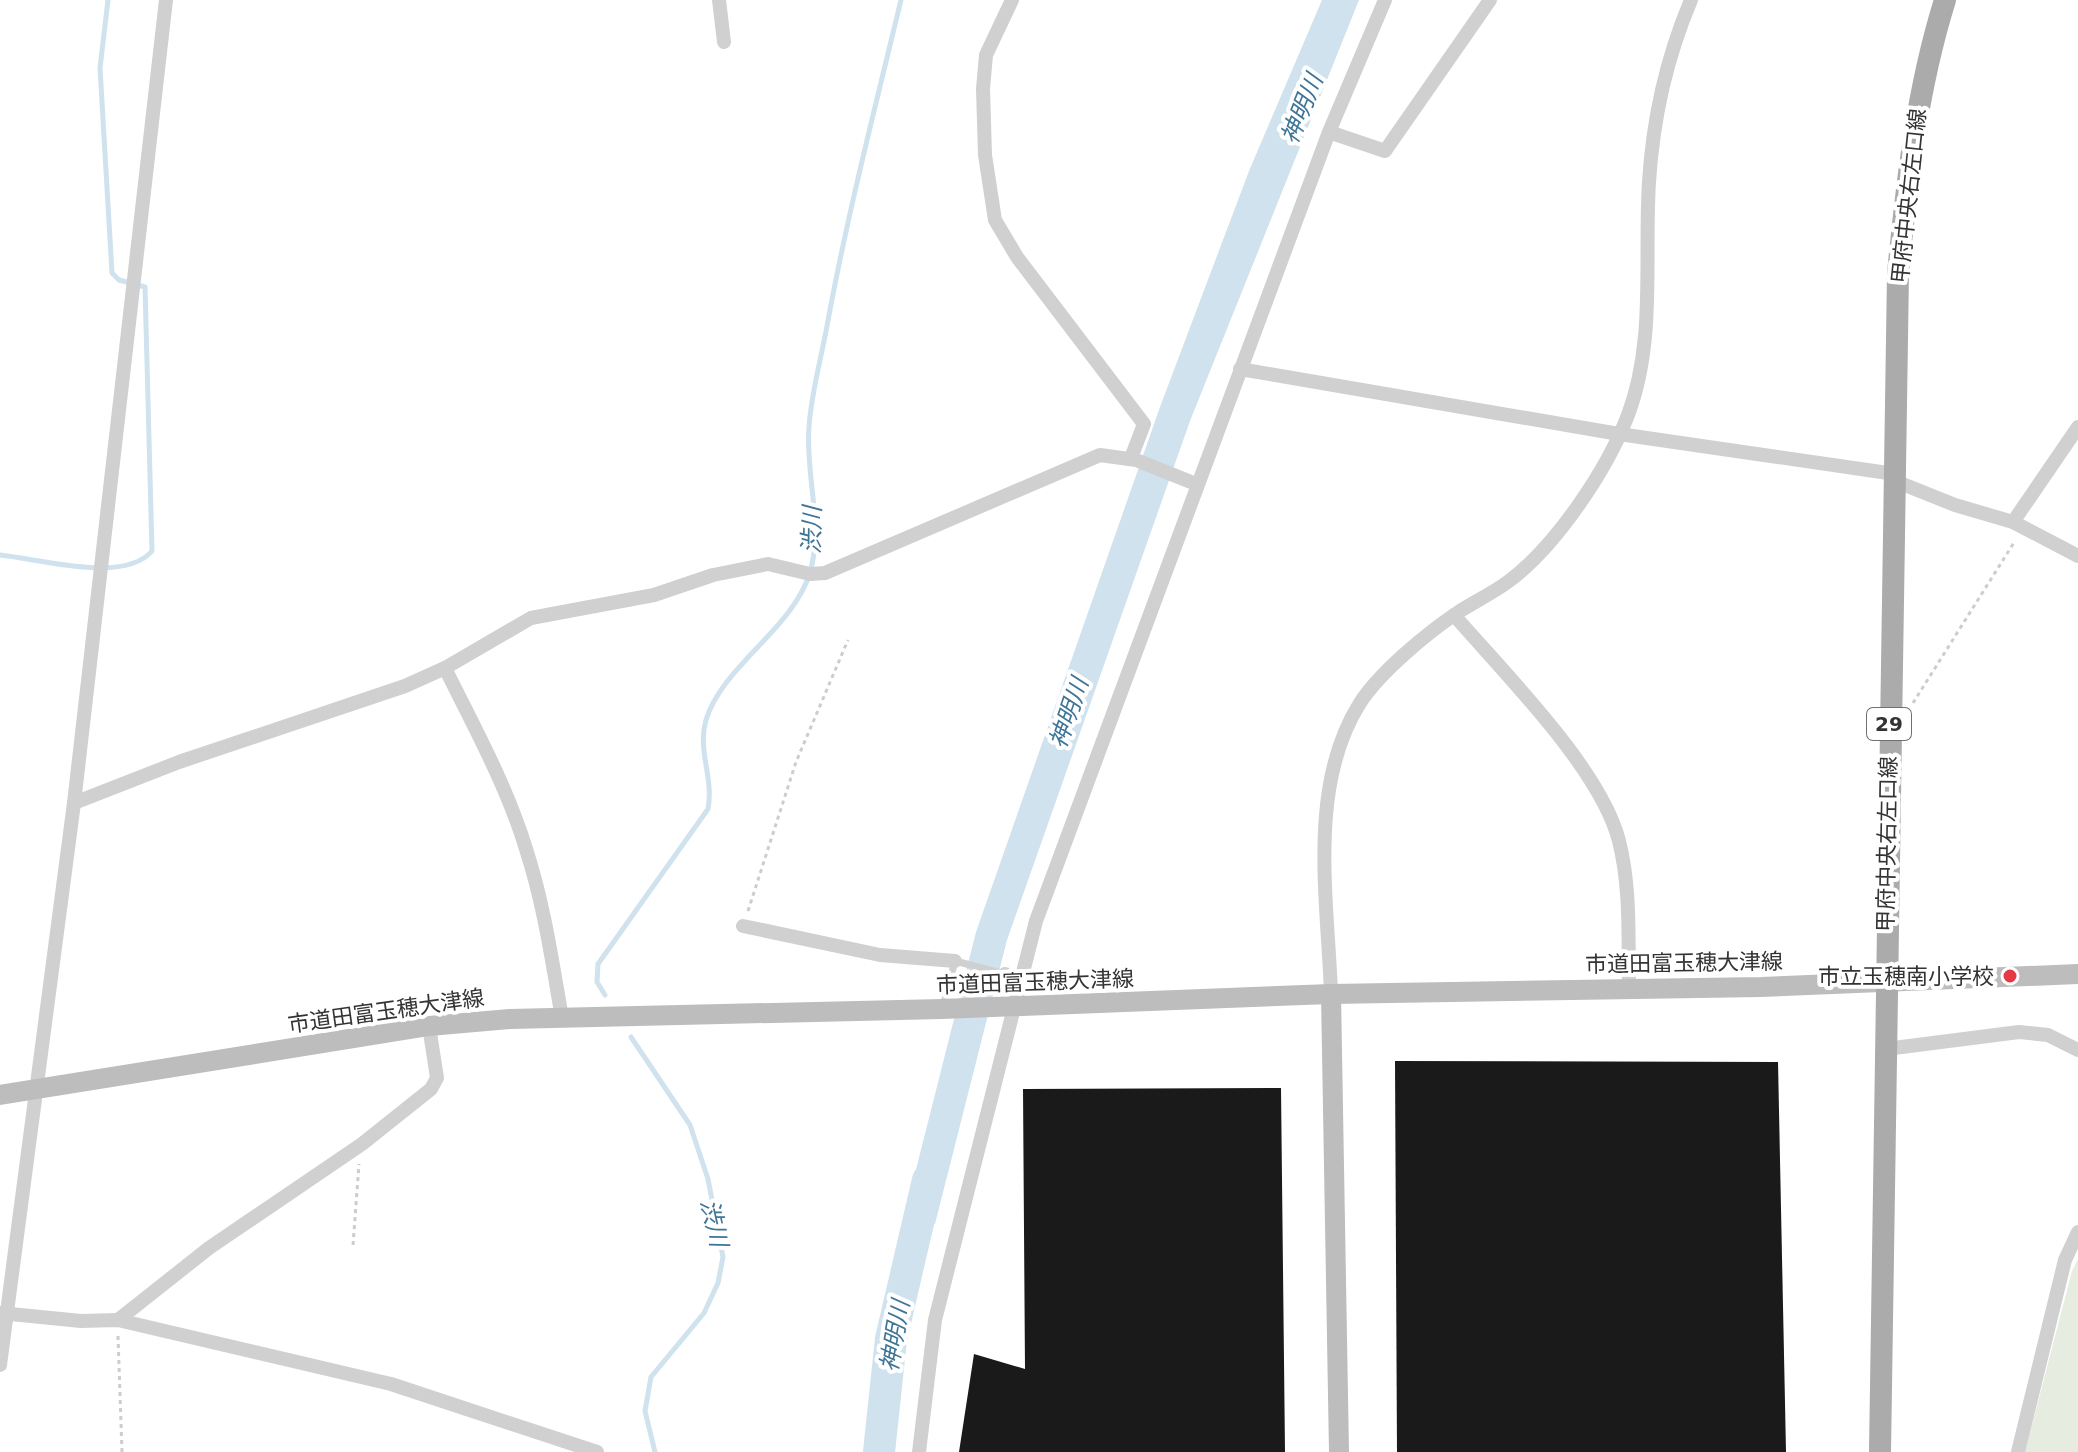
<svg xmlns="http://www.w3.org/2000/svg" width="2078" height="1452" font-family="'DejaVu Sans','Noto Sans JP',sans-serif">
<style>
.green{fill:#e6ecdf}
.water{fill:#cfe2ee}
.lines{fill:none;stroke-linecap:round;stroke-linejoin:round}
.stream{stroke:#cfe2ee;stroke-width:5}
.river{stroke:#cfe2ee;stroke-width:32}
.building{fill:#1a1a1a}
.path{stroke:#cdcdcd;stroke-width:3;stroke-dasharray:4 4;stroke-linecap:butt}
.lane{stroke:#d0d0d0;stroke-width:7}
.street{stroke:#d0d0d0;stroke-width:14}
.secondary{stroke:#bdbdbd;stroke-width:20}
.primary{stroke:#ababab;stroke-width:22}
.poi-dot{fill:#e63946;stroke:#fff;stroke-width:3}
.labels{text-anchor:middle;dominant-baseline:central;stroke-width:8;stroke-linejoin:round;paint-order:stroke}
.shield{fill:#fff;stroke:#707070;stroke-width:2}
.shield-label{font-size:20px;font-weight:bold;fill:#333}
.street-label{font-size:22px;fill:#333;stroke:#fff}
.poi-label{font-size:22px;fill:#333;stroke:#fff;text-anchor:end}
.water-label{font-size:24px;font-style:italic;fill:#3f7597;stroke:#fff}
</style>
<rect width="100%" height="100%" fill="#fff"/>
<path class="green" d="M2078 1259V1452H2025L2072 1271Z"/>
<path class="water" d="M1322 0H1359L1190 421 1007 940 935 1224 903 1221 976 932 1160 407 1249 171Z"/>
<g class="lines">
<g class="stream">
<path d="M0 555C40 559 124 584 152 551L145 287 119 280 112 273 100 68 108 0"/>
<path d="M605 995 597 982 598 964 708 809C714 778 697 750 706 720 722 666 794 628 810 572 824 525 805 475 809 427 811 394 821 359 827 326 847 216 875 108 901 0"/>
<path d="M631 1037 690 1125 708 1179 723 1257 718 1283 704 1313 651 1377 645 1411 655 1452"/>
</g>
<path class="river" d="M879 1452 891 1339 928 1180"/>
</g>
<g class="building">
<path d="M1395 1061 1778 1062 1786 1452H1397Z"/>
<path d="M1281 1088 1285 1452H959L974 1354 1025 1369 1023 1089Z"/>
</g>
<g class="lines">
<g class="path">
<path d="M1913 703 2015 541"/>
<path d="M748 911 796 762 848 640"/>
<path d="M353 1245 359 1164"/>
<path d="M118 1336 122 1452"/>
</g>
<path class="lane" d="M943 1007 955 961 1005 974"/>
<g class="street">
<path d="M719 0 724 42"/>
<path d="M1012 0 986 55 983 89 985 155 995 220 1017 257 1144 424 1131 458"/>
<path d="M1329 132 1385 151 1490 0"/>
<path d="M1240 369 1619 434 1895 474"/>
<path d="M1895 481 1955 505 2013 522 2078 556"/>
<path d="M2013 522 2078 427"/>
<path d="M1454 615C1504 673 1601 769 1619 841 1631 888 1628 939 1629 988"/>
<path d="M445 668C474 727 507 786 526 849 544 904 552 961 562 1018"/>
<path d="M74 803 179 762 405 686 445 668 531 618 654 595 713 575 768 564 810 574 825 573 1100 455 1136 460 1196 484"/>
<path d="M743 926 880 955 955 961"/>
<path d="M1005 974 1021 978"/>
<path d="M1331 994C1328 902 1307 786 1360 703 1379 673 1427 633 1457 613 1474 602 1493 593 1509 581 1556 546 1607 470 1628 415 1656 341 1644 259 1649 182 1653 118 1666 59 1691 0"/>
<path d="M1886 1049 2019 1032 2048 1035 2078 1050"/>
<path d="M0 1313 81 1321 118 1320 391 1384 597 1452"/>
<path d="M118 1320 209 1248 362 1144 431 1089 437 1078 429 1026"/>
<path d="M0 1365 74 803 166 0"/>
<path d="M919 1452 935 1320 1036 921 1329 132 1385 0"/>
<path d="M2018 1452 2065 1260 2078 1232"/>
</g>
<g class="secondary">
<path d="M1331 994 1339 1452"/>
<path d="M0 1095 429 1026 510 1019 942 1009 1331 994 1761 987 2078 974"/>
</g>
<path class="primary" d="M1880 1452 1898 273C1907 180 1917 90 1945 0"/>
</g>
<circle class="poi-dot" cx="2010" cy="976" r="8"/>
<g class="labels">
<rect class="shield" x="1867" y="708" width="44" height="32" rx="6"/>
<g class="shield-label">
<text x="1889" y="724">29</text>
</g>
<g class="street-label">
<text transform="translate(1909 196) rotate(-84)">甲府中央右左口線</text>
<text transform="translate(1887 844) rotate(-89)">甲府中央右左口線</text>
<text transform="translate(1684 963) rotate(-1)">市道田富玉穂大津線</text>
<text transform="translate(1035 982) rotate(-2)">市道田富玉穂大津線</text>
<text transform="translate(386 1011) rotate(-8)">市道田富玉穂大津線</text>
</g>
<g class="poi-label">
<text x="1994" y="976">市立玉穂南小学校</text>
</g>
<g class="water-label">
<text transform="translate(1302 109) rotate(-68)">神明川</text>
<text transform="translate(812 530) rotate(-89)">渋川</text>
<text transform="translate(1069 713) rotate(-71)">神明川</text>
<text transform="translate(714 1223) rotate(77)">渋川</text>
<text transform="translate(895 1336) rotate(-80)">神明川</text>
</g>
</g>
</svg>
